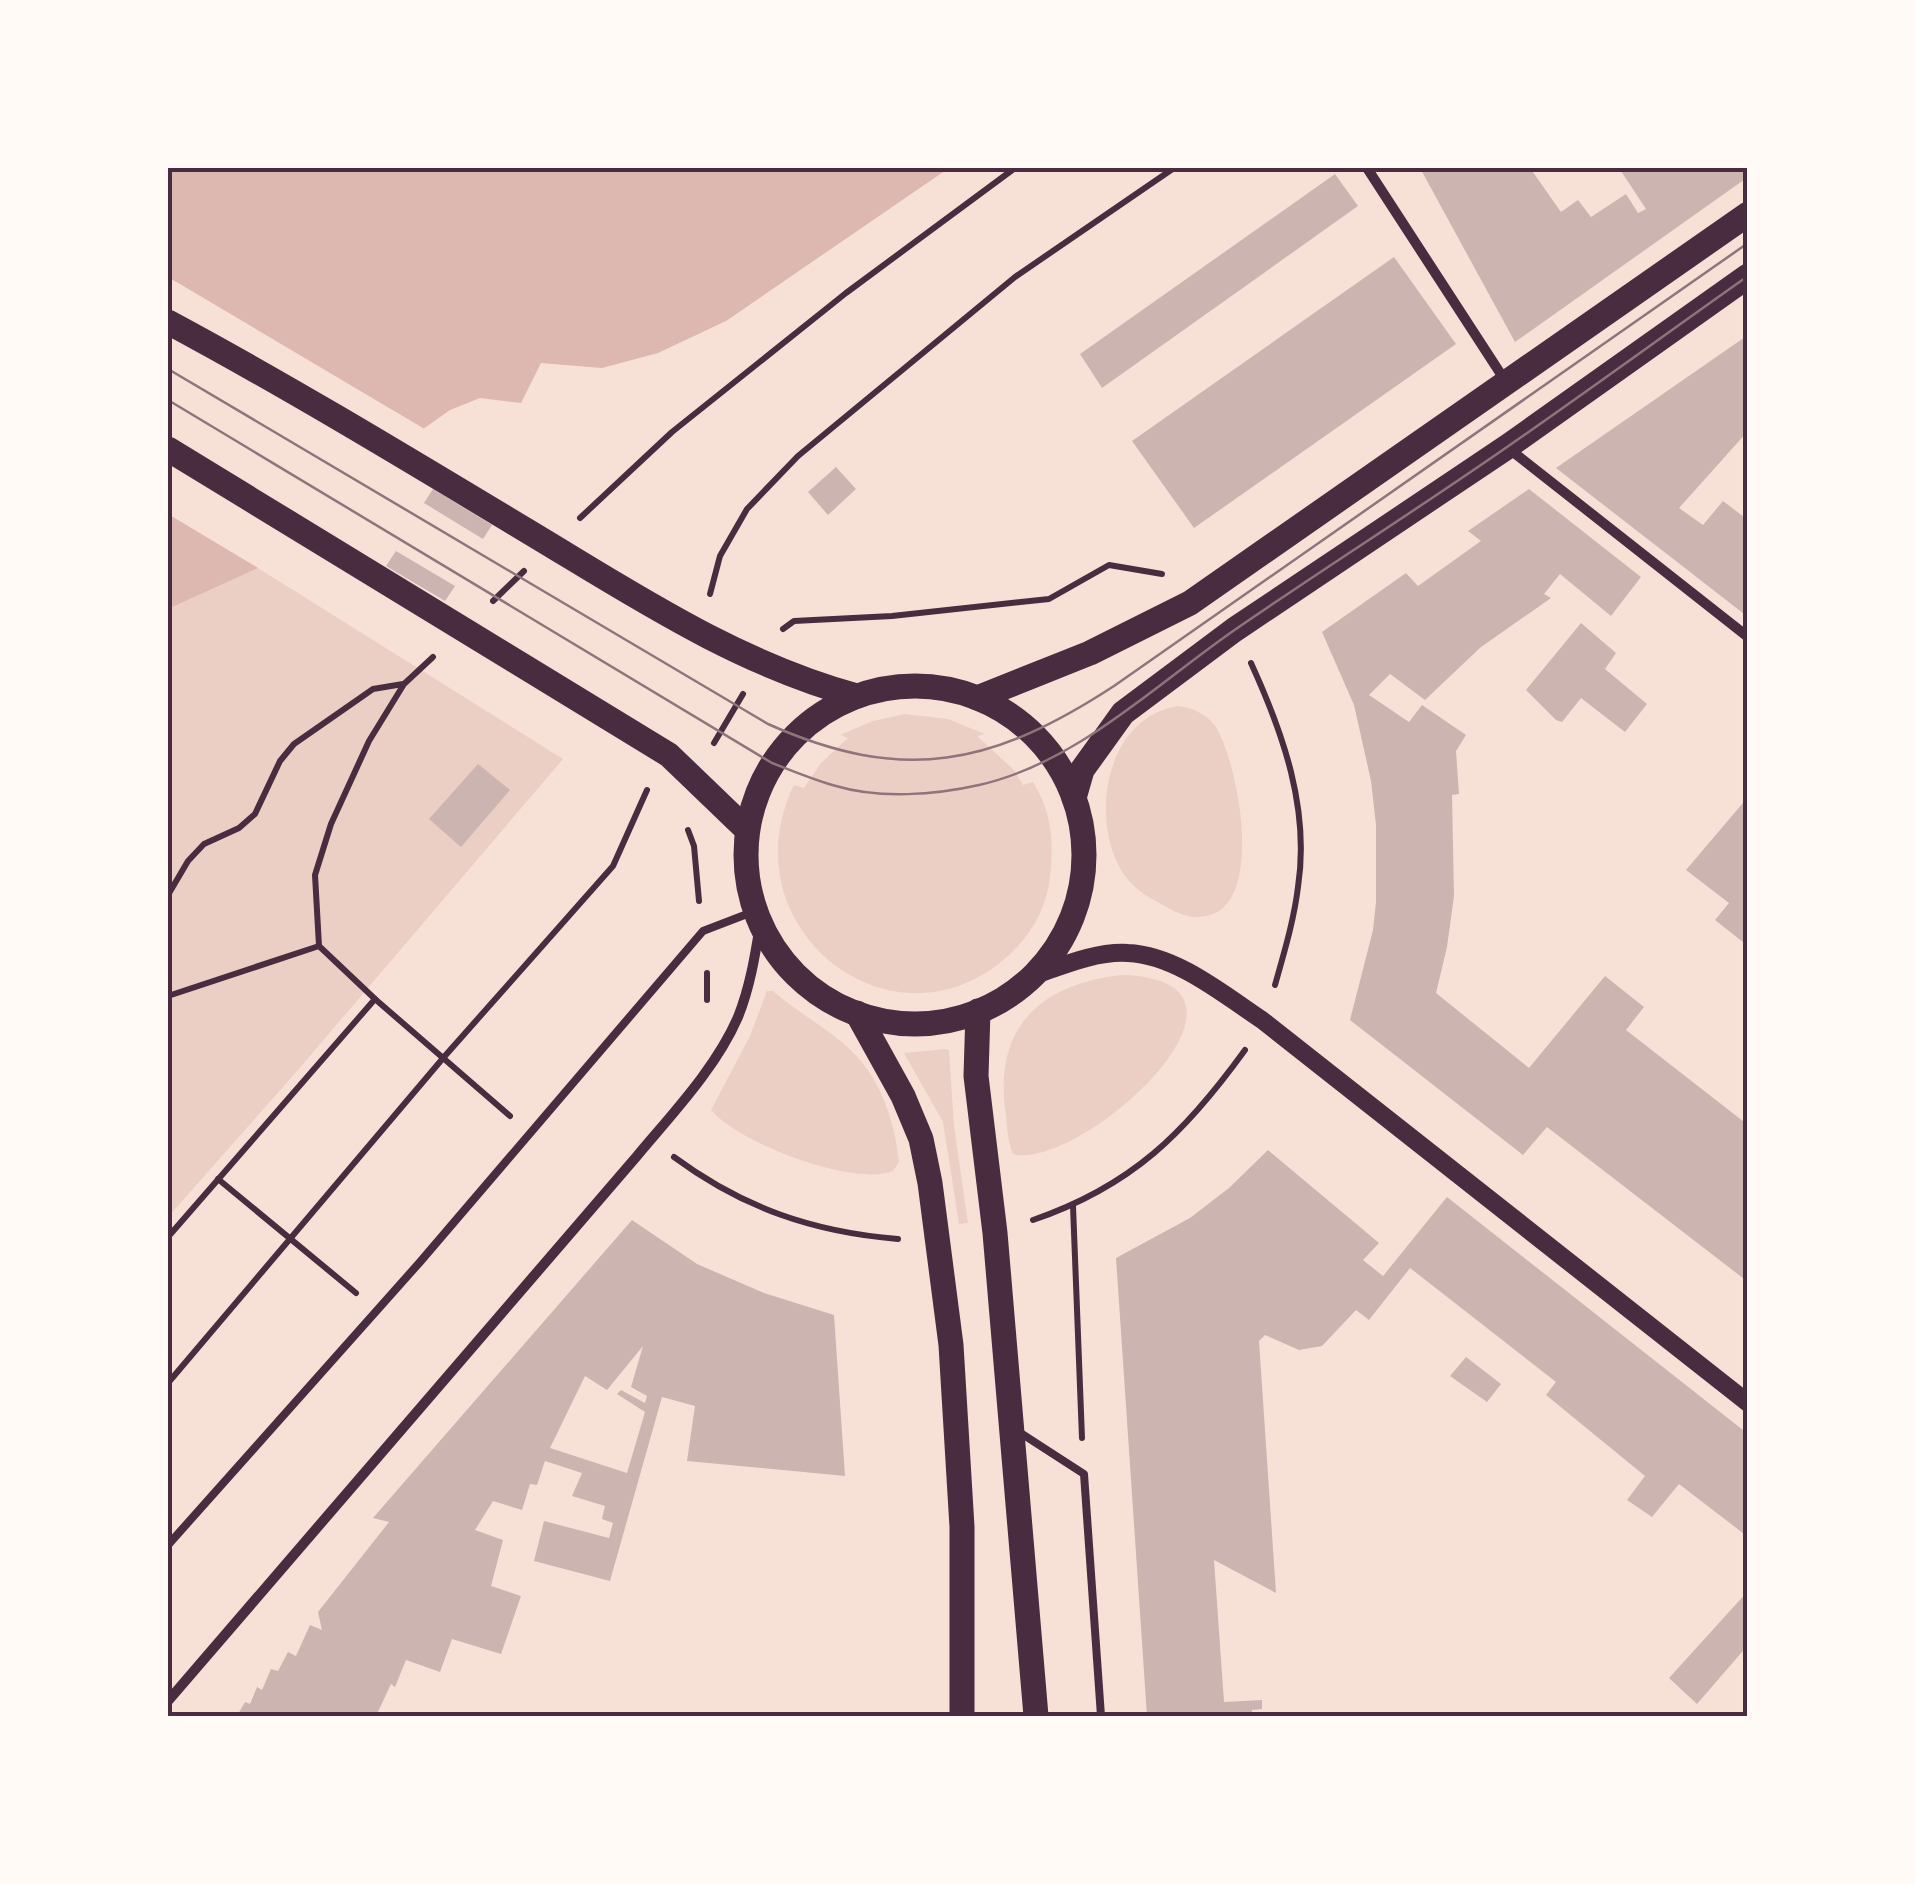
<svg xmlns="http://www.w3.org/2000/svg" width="1915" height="1884" font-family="Lora,serif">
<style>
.green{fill:#ebcfc5}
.water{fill:#dcb8b0}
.pier{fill:#f7e1d7}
.building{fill:#ccb4b1;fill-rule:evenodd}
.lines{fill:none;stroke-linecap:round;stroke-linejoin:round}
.path{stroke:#4a2c40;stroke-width:6}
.service{stroke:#4a2c40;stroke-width:8}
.minor{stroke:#4a2c40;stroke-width:10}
.tertiary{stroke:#4a2c40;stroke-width:18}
.primary{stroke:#4a2c40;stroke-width:25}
.tram{stroke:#8f747c;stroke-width:2.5}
.neatline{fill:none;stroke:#4a2c40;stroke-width:4}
</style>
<rect width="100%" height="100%" fill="#f7e1d7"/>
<g class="green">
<path d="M258 568 563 759 298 1070 168 1217V609Z"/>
<path d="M1178 706C1193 708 1207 714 1216 727 1239 765 1270 922 1194 917 1182 916 1170 909 1159 903 1144 895 1128 884 1120 868 1090 814 1107 717 1178 706Z"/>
<path d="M905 714 948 719 985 734 977 736 1014 770 1023 785 1033 782C1052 813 1054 841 1050 877 1047 908 1031 935 1008 956 893 1060 725 927 794 785L804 788 821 763 848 738 840 735 873 721Z"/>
<path d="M1121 975C1293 979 1081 1172 1013 1154 1007 1141 1007 1123 1005 1108 995 1026 1042 984 1121 975Z"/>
<path d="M767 991H773C795 1010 820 1024 843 1043 879 1073 894 1117 899 1162L893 1171C853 1187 738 1143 711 1110L750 1036Z"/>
<path d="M945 1049 949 1050 954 1126 968 1223 959 1224 943 1122 904 1053Z"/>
</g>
<path class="water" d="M168 168H949L726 321 658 353 602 368 541 363 521 403 480 398 450 410 365 470 258 568 168 609Z"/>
<path class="pier" d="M168 277 428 431 368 474 263 571 168 514Z"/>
<g class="building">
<path d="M1420 168H1530L1561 212 1578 200 1591 217 1626 194 1638 213 1646 209 1619 168H1748V177L1515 342Z"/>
<path d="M1335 174 1358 206 1102 388 1080 354Z"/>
<path d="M1394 257 1456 344 1194 528 1132 441Z"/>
<path d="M1748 335V431L1679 508 1703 525 1723 501 1748 520V617L1556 468Z"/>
<path d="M836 467 856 489 828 515 808 492Z"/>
<path d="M433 489 492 525 483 539 424 503Z"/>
<path d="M1529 489 1641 577 1611 616 1560 574 1544 594 1551 598 1481 647 1425 700 1390 674 1369 695 1409 722 1422 705 1466 735 1456 751 1459 794 1452 795 1454 896 1447 947 1436 993 1529 1068 1605 976 1644 1007 1626 1030 1748 1125V1282L1547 1127 1523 1155 1350 1020 1373 930 1376 902V825L1371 781 1354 705 1322 632 1406 573 1418 586 1481 541 1468 531Z"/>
<path d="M396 551 455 586 445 601 386 566Z"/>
<path d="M1581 623 1616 653 1605 669 1647 704 1625 732 1581 698 1562 722 1556 720 1526 690Z"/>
<path d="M478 764 510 790 461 847 429 819Z"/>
<path d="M1748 797V946L1715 920 1729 903 1686 870Z"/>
<path d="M1268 1150 1379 1243 1363 1260 1383 1276 1447 1197 1748 1434V1537L1679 1484 1652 1517 1627 1500 1645 1476 1546 1395 1556 1382 1410 1268 1369 1320 1356 1310 1322 1346 1299 1350 1265 1335 1259 1341 1276 1593 1214 1560 1224 1702 1262 1700V1709L1252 1710V1716H1147L1116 1258 1190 1218 1229 1188Z"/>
<path d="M632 1220 697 1264 764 1293 834 1315 845 1476 687 1461 695 1406 662 1397 610 1581 534 1561 544 1521 609 1538 613 1523 602 1519 605 1506 572 1496 582 1473 545 1461 537 1485 530 1484 522 1510 493 1501 475 1530 503 1540 491 1586 521 1596 501 1654 452 1639 440 1672 406 1660 395 1687 391 1684 376 1716H237L245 1702 250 1704 257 1687 262 1690 271 1669 278 1671 288 1652 296 1656 310 1625 322 1630 318 1612 389 1522 373 1518ZM643 1346 631 1387 647 1396 645 1403 621 1390 617 1394 645 1412 627 1473 550 1448 585 1376 607 1390Z"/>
<path d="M1466 1357 1501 1384 1487 1402 1450 1376Z"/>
<path d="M1748 1591V1645L1697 1704 1669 1678Z"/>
</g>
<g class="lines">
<g class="path">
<path d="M580 518 672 432 846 293 1015 168"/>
<path d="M710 594 720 556 747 509 798 456 1015 277 1174 168"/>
<path d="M493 601 524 571"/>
<path d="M783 629 794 621 892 616 1049 599 1109 565 1162 574"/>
<path d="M433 657 404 684 369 741 331 824 315 875 319 946 375 999 510 1116"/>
<path d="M1251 663C1283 733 1310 809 1298 887 1294 920 1284 953 1275 985"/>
<path d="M714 743 743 694"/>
<path d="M688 830 694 846 699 901"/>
<path d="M168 895 188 861 204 844 239 828 255 814 280 761 294 744 373 689 403 684"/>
<path d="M168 996 319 946"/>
<path d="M707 1000V973"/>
<path d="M674 1157C743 1208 813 1232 898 1239"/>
<path d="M218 1179 356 1293"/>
<path d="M1073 1206 1082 1438"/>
<path d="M1033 1220C1132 1186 1185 1133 1245 1050"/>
<path d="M168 1237 375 999"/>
<path d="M168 1383 444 1057 613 866 647 790"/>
</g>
<g class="service">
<path d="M1016 1430 1084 1474 1101 1716"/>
<path d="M168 1545 420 1262 703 931 755 911"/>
</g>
<g class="minor">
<path d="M1367 168 1506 382"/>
<path d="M1508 448 1748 637"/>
<path d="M168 1701 637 1156C672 1114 716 1068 738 1017 750 987 755 956 760 925"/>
</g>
<path class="tertiary" d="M1035 975C1064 965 1097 951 1128 953 1176 955 1223 994 1262 1020L1748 1403"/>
<g class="primary">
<path d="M168 322C289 387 406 458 524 529 631 593 735 663 857 696"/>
<path d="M168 449 669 755 747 830"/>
<circle cx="915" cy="855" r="169"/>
<path d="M977 698 1090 653 1190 603 1748 214"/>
<path d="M1074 798 1082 770 1123 713 1234 630 1507 447 1748 276"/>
<path d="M978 1011 976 1076 995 1233 1036 1716"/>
<path d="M857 1013 903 1096 921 1139 930 1183 951 1345 962 1527V1716"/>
</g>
<g class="tram">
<path d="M168 369 768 724C904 785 993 765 1114 686L1748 243"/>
<path d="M168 400 772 763C793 771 814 780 836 786 879 799 935 795 979 785 1077 763 1156 684 1236 629 1326 567 1418 509 1507 447 1588 391 1667 333 1748 276"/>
</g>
</g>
<rect width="1915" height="1884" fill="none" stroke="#fffaf5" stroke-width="340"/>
<rect x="170" y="170" width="1575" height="1544" class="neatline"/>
</svg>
